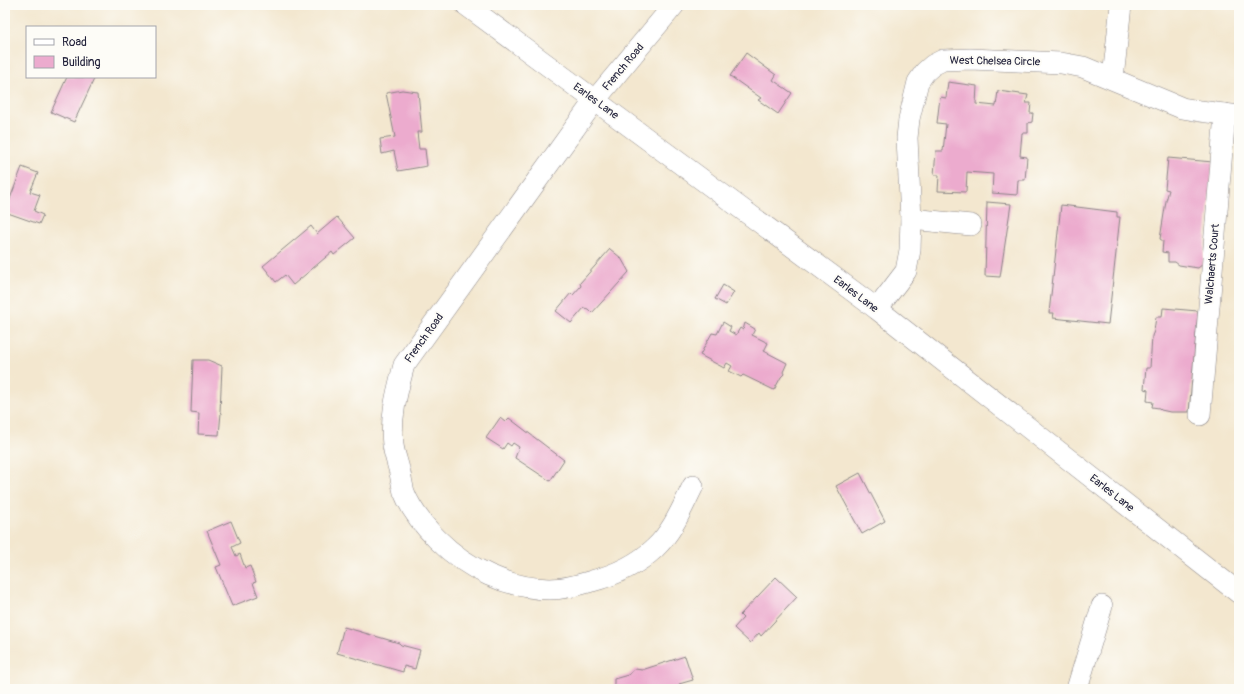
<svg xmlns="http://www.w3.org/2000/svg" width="1244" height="694" font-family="Pangolin,sans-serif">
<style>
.building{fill:#ecabce}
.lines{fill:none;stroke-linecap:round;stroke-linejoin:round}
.street-casing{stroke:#8a8485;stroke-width:22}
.street{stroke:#fff;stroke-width:21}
.labels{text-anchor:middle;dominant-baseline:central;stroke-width:4;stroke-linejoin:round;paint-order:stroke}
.street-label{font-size:11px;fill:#22223b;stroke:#fdfcf7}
</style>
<rect width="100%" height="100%" fill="#fdfcf7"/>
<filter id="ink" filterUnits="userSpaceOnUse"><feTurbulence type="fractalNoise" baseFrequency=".025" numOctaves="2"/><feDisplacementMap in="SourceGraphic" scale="8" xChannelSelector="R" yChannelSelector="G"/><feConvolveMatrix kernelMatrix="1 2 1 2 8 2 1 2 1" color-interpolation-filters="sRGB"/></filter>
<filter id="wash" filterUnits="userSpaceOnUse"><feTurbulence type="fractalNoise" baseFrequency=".012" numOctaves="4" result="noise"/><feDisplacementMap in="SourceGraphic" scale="16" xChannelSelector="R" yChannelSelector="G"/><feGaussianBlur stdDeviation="0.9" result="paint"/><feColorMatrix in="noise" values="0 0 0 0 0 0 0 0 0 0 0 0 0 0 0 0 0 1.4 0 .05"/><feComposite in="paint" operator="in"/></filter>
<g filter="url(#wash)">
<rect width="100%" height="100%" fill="#f3e7cf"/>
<g id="blocks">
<g class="building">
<path d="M746 53 776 75 773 80 792 93 778 114 758 100 761 98 730 76Z"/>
<path d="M67 77H95L74 122 51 112Z"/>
<path d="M948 82 977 86 976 104 996 106 998 91 1028 95 1026 103H1031L1030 113H1033L1032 122 1028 123V133H1022L1020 156 1027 157 1025 180H1018L1017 195 992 193 993 174 967 172 966 192 938 191 939 175H934L936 151H943L946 124 937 123 940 97 946 98Z"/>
<path d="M402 90 418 92 422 132H417L419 149H425L427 166 398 171 394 151 382 154 380 139 395 137 386 93Z"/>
<path d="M1168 158 1213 162 1203 264 1198 268 1179 265 1175 262H1168V253L1162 252 1163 241 1160 239 1166 201 1169 190 1165 189Z"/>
<path d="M22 167 38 173 30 192 40 195 34 211 43 215 39 224 5 212Z"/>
<path d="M987 202 1011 204 1000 277 985 276Z"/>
<path d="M1061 205 1117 212V217H1120L1108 324 1053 318 1054 313H1049Z"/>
<path d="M337 217 355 238 334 255 332 252 293 285 285 275 276 282 263 266 311 226 317 234Z"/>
<path d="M610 249 621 258 629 272 592 313 588 309 584 308 571 323 556 311 571 293 573 295 581 286 580 283Z"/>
<path d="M723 285 734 292 726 305 715 299Z"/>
<path d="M1163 308 1198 311 1189 412H1170L1161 410 1159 408 1152 407 1153 402 1147 401 1148 390 1144 389 1146 368H1150L1152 336 1154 331 1156 317H1162Z"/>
<path d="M723 322 731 327 729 331 736 335 740 328 743 330 745 323 755 329 752 335 768 343 764 351 787 363 783 372 784 374 781 377 774 390 743 375 741 377 729 371 732 366 727 363 724 368 700 355 712 333 717 334Z"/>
<path d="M193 360H208L222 366 220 412 221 413 219 435 198 434 199 413 191 412Z"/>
<path d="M500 418 505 422 509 418 564 460 550 481 515 458 519 447 513 443 511 446 507 443 503 449 486 438Z"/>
<path d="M860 473 885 521 862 534 836 486Z"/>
<path d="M231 521 240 543 232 547 236 556 240 554 245 568 250 566 256 582 253 583 258 596 232 606 216 567 221 565 207 531Z"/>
<path d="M776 577 797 597 761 636 759 633 750 643 734 628 743 618 740 615Z"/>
<path d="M344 627 399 643 401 645 420 650 415 669 404 666 403 672 337 653Z"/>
<path d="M685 656 693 680 679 684 681 689H614V679L628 675 635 669 642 670Z"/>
</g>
</g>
</g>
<g filter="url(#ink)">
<use href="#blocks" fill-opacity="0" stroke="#8a8485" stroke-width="1"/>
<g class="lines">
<defs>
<g id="street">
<path d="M466 5 877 309 1239 593"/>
<path d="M674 5 595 100 404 365C397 392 390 417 393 445 394 453 397 461 399 469 401 476 402 485 404 492 411 510 424 526 437 539 467 569 507 588 550 589 564 589 579 585 592 581 615 575 638 564 655 548 673 531 682 508 693 486"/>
<path d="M1113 78 1121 5"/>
<path d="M911 219 971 225"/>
<path d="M877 309 906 271 910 250 911 219 907 138 909 119 918 82 925 72 933 65 943 60 970 59 1061 63 1083 67 1182 108 1200 111 1239 116"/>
<path d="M1200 415 1225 114"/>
<path d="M1077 689 1102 606"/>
</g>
</defs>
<use href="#street" class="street-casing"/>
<use href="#street" class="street"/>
</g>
</g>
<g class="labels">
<g class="street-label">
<text transform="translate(995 61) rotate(1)">West Chelsea Circle</text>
<text transform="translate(623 67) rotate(-50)">French Road</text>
<text transform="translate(596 101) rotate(36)">Earles Lane</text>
<text transform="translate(1212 264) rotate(-85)">Walchaerts Court</text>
<text transform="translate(856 294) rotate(37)">Earles Lane</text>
<text transform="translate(424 338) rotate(-54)">French Road</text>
<text transform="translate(1112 493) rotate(38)">Earles Lane</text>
</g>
</g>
<rect width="1244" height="694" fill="none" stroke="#fdfcf7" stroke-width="20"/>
<rect x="26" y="26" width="130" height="52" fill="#fdfcf7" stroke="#a5a5ac"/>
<rect x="34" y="39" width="20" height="6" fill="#ffffff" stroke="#a5a5ac"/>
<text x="62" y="46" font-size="12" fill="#22223b">Road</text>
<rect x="34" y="56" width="20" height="12" fill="#ecabce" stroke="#a5a5ac"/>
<text x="62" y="66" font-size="12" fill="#22223b">Building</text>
</svg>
